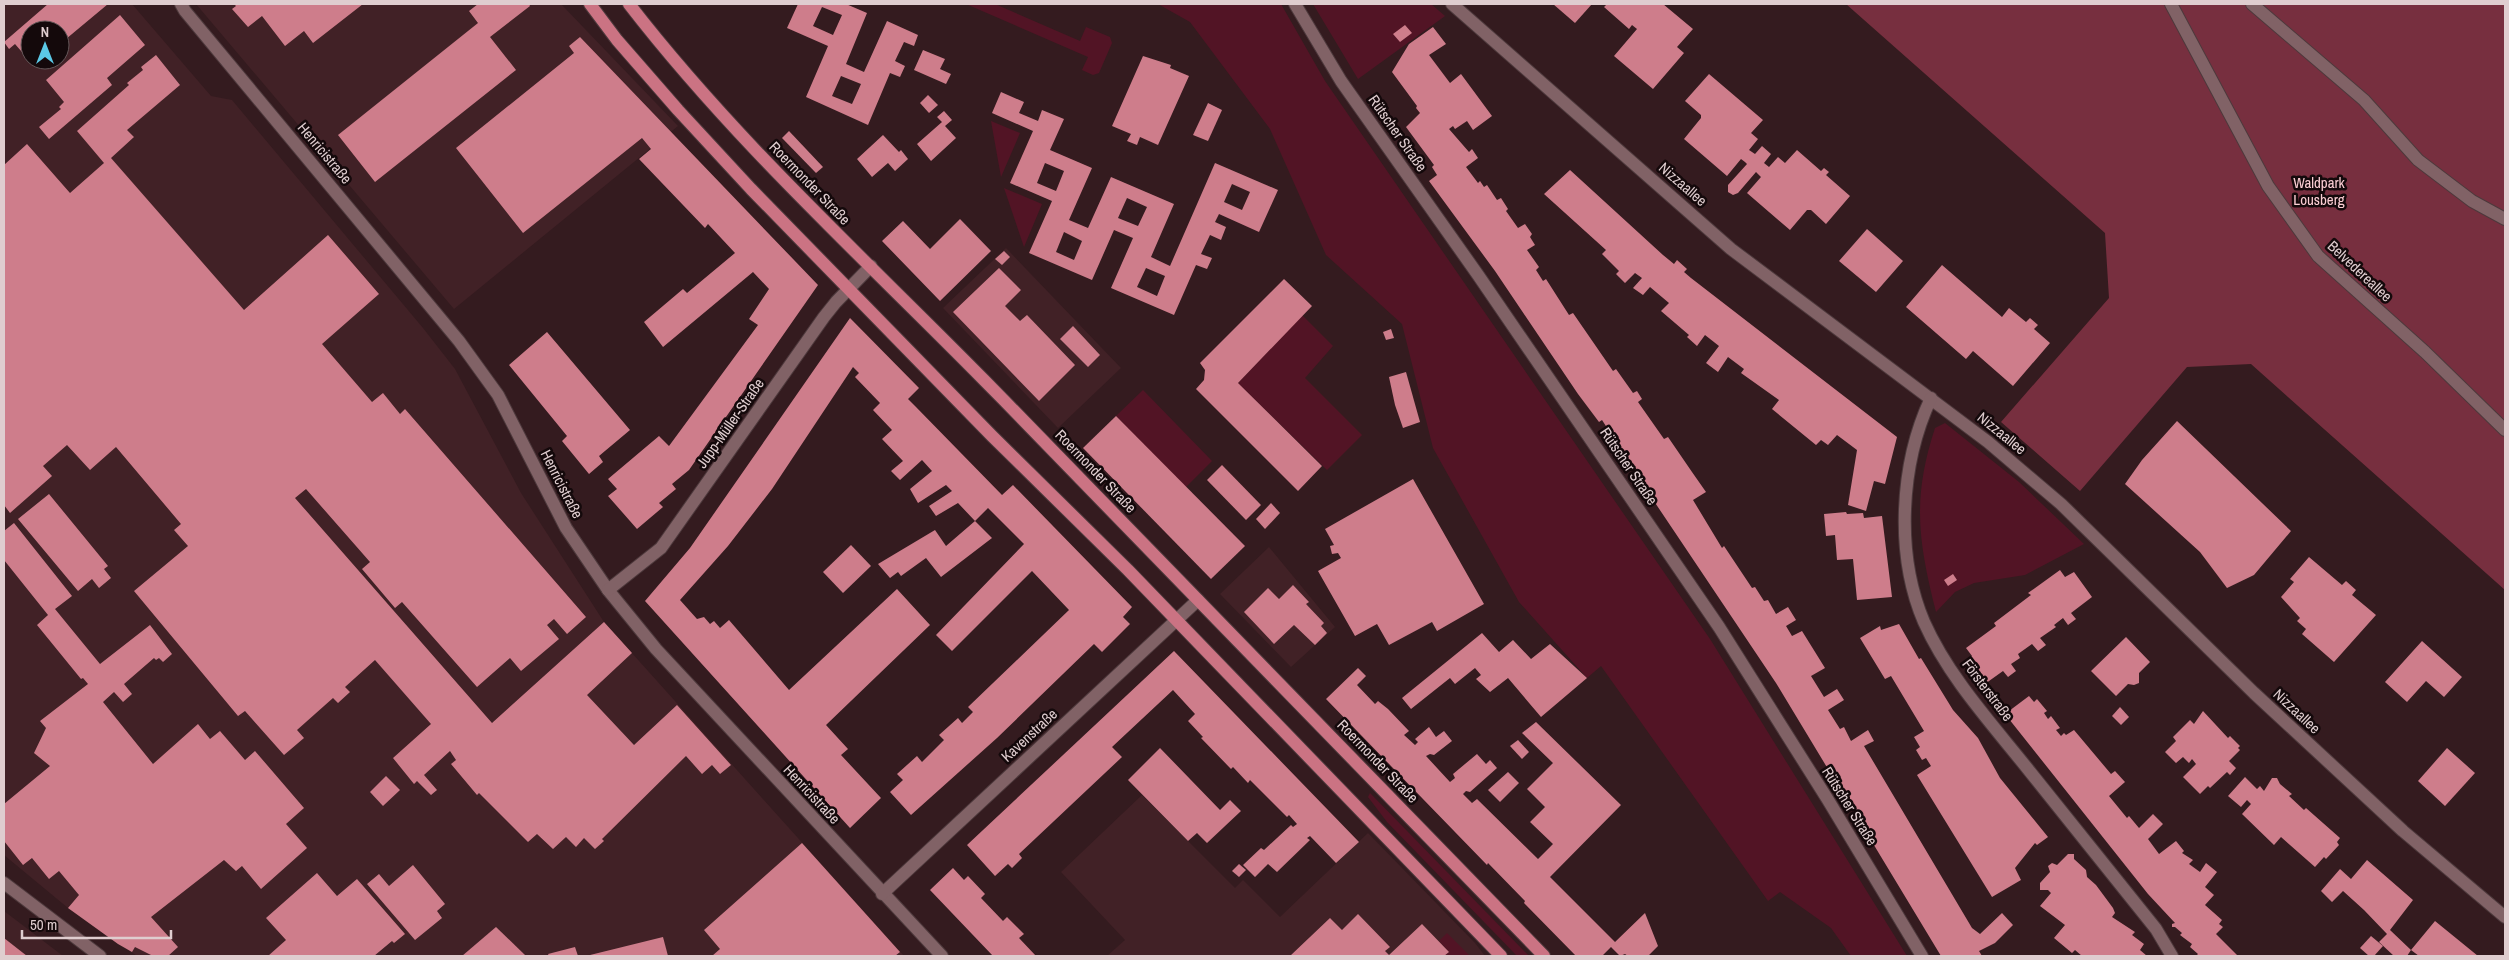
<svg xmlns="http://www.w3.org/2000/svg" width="2509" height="960" font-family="'Archivo Narrow',sans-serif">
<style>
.built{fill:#412126;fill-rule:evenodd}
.green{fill:#521425}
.forest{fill:#772f3f}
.building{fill:#ce7d8b;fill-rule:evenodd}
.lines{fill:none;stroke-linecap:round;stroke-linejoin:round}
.minor-casing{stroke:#4d393c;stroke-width:14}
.major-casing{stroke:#4d393c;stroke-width:14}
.minor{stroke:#816266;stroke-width:12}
.major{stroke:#cb7383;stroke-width:12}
.labels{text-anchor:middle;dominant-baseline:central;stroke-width:5;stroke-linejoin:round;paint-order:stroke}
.street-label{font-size:15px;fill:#dfcdcf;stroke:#14090b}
.park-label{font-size:15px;fill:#fcced4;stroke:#14090b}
</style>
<rect width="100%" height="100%" fill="#341b1f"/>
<g class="built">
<path d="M4 4H132L211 96 232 100 423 328 455 369 521 493 604 622 904 956H137L68 908 4 855ZM30 30H60V60H30Z"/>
<path d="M196 4H561L678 126 454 309Z"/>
<path d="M1006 248 1121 368 1058 428 943 308Z"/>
<path d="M1269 547 1335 627 1291 667 1220 594Z"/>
<path d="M1142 795 1235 888 1243 880 1280 917 1368 833 1475 943 1485 956H1107L1125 940 1061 872Z"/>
<path d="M4 911 63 956H4Z"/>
</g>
<g class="green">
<path d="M966 4H995L1080 41 1086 27 1110 37 1112 43 1099 73 1093 75 1082 70 1088 57Z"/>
<path d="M1158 4H1281L1325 81 1710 639 1907 956H1851L1831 928 1780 892 1768 901 1601 666 1587 678 1519 602 1433 448 1402 324 1326 255 1270 129 1190 22Z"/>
<path d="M1313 4H1431L1445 16 1358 79Z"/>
<path d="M991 121 1020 133 1001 177Z"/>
<path d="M1004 188 1042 204 1024 247Z"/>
<path d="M1302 315 1333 346 1305 378 1362 435 1327 470 1238 383Z"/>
<path d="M1143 390 1212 461 1185 488 1116 416Z"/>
<path d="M1945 423 2019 482 2084 544 2025 575 1974 583 1955 592 1936 612C1918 541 1912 498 1935 428Z"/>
<path d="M1370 793 1371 794 1529 956H1517L1387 822 1368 797Z"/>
<path d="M1447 933 1470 956H1444L1449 952 1439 941Z"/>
</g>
<path class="forest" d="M1846 4H2505V590L2251 364 2187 367 2080 491 2001 422 2109 298 2105 233Z"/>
<g class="building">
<path d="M48 4H108L60 44V30H30V60H41L34 66 15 44 9 49 4 42Z"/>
<path d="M234 4H363L313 43 304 31 285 46 262 16 248 27 232 9 236 6Z"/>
<path d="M478 4H529L530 6 490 37 516 70 375 182 338 135 478 23 469 11Z"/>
<path d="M798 4H846L867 13 846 64 864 72 887 21 918 35 914 46 904 42 895 61 905 66 900 77 890 73 868 125 806 97 828 46 787 28ZM822 7 842 15 833 35 813 26ZM841 76 861 84 852 104 832 96Z"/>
<path d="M1553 4H1592L1575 23Z"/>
<path d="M1607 4H1663L1693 29 1677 47 1684 53 1653 89 1614 56 1637 29 1632 25 1629 29 1604 7Z"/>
<path d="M120 15 145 45 107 78 112 85 49 139 39 127 61 109 59 107 64 102 46 80Z"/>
<path d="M1405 25 1412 33 1400 42 1393 34Z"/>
<path d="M1433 27 1446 44 1429 55 1450 83 1461 74 1492 116 1473 130 1467 121 1455 129 1453 126 1449 129 1469 152 1472 149 1478 158 1466 167 1478 183 1480 181 1484 187 1487 185 1497 200 1501 198 1508 209 1506 211 1518 228 1525 224 1532 234 1530 237 1535 245 1527 250 1539 267 1536 270 1543 281 1546 279 1569 315 1573 313 1613 371 1616 369 1633 393 1637 391 1642 399 1638 402 1664 439 1668 437 1692 472 1706 492 1693 500 1722 548 1724 546 1752 588 1755 587 1764 601 1768 600 1776 614 1788 607 1796 620 1786 626 1792 636 1802 631 1825 668 1811 676 1824 697 1837 689 1844 700 1828 710 1840 729 1844 727 1851 741 1868 730 1874 741 1864 746 1972 928 1980 934 2002 913 2013 925 1995 943 1979 951 1982 956H1941L1776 683 1621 452 1622 451 1602 420 1599 422 1578 394 1495 271 1429 181 1437 175 1432 167 1434 165 1406 127 1420 113 1416 108 1417 106 1392 72 1409 44Z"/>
<path d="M580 37 818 285 689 470 672 484 676 489 659 503 663 507 637 529 608 496 617 489 608 479 659 436 669 446 758 325 749 319 769 289 753 272 663 347 644 322 683 289 687 293 735 253 708 224 705 228 639 159 651 149 642 138 523 233 456 148 574 53 569 46Z"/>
<path d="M923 50 945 59 940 69 951 74 946 84 914 70Z"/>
<path d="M156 55 180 85 127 130 134 137 111 158 244 310 328 235 379 294 322 344 372 402 383 393 400 414 405 409 586 617 567 634 554 619 547 625 559 639 521 671 510 658 477 687 402 602 395 608 362 569 370 562 306 489 295 498 492 723 604 622 632 653 587 695 634 745 677 705 731 765 720 774 712 765 702 774 686 756 602 839 604 841 595 849 584 838 576 847 566 837 553 849 537 834 528 842 479 793 477 795 451 764 456 760 450 751 424 775 437 790 431 795 417 781 414 784 393 758 431 724 375 660 345 687 350 692 338 703 333 698 297 730 304 738 284 755 245 711 238 716 134 591 188 546 174 530 181 524 116 447 90 470 67 445 43 466 52 476 10 513 4 505V165L27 144 70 193 104 163 77 131 129 85 127 83 143 70 141 67Z"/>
<path d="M1143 56 1171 65 1170 68 1189 76 1158 145 1140 137 1137 145 1127 141 1131 134 1112 126Z"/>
<path d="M1709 74 1763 120 1751 133 1758 139 1749 150 1755 154 1762 146 1771 154 1764 163 1769 167 1778 157 1785 163 1797 150 1821 171 1824 168 1829 172 1826 175 1850 196 1826 224 1811 210H1807L1790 230 1747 193 1761 177 1756 172 1738 193 1733 195 1728 192V185L1747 164 1745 162 1741 159 1727 176 1684 139 1701 118V115L1685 101Z"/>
<path d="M1001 92 1024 102 1019 113 1038 121 1042 110 1064 119 1050 150 1092 168 1069 220 1088 228 1111 177 1174 204 1151 257 1170 266 1215 163 1278 190 1259 232 1219 214 1215 222 1226 227 1221 240 1210 235 1201 254 1212 258 1207 269 1196 265 1174 315 1111 288 1133 238 1114 230 1092 280 1029 253 1052 201 1010 183 1033 131 992 113ZM1045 163 1064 171 1056 191 1037 183ZM1232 184 1250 192 1242 210 1224 202ZM1127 198 1147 207 1138 226 1118 218ZM1064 232 1082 241 1074 260 1056 252ZM1146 268 1165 276 1157 296 1137 287Z"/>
<path d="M928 95 938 105 929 113 920 103Z"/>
<path d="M1208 103 1222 110 1208 141 1193 135Z"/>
<path d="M944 111 952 120 945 126 956 138 931 161 917 144 942 122 937 117Z"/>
<path d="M789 131 823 167 816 173 782 138Z"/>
<path d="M883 135 899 152 901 150 908 159 895 171 888 163 872 177 857 159Z"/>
<path d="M1570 170 1663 255 1674 264 1677 260 1687 269 1684 272 1691 278 1897 437 1885 484 1874 481 1866 511 1848 505 1857 450 1837 435 1828 445 1821 440 1816 445 1772 409 1779 400 1741 373 1744 369 1728 357 1718 372 1706 363 1719 346 1705 335 1697 346 1687 337 1689 335 1661 311 1669 303 1650 287 1643 295 1633 288 1642 278 1635 273 1625 283 1616 274 1619 271 1602 254 1606 250 1544 194Z"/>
<path d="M960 219 991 251 940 301 882 241 903 221 930 249Z"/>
<path d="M1867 229 1903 261 1876 292 1839 261Z"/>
<path d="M1004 251 1010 257 1002 265 995 259Z"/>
<path d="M1942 265 2002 317 2009 308 2026 322 2030 318 2038 325 2034 329 2050 343 2013 386 1973 351 1966 359 1906 307Z"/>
<path d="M999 268 1021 290 1005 306 1020 321 1027 315 1075 365 1039 401 953 312Z"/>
<path d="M1284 279 1312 306 1238 383 1322 466 1298 491 1196 389 1204 380 1205 370 1200 363Z"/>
<path d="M850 318 919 388 908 399 916 407 1002 495 1013 485 1132 607 1123 617 1130 624 1102 652 1094 644 997 738 911 815 890 792 903 780 897 774 917 756 922 762 944 740 939 735 958 718 962 723 973 712 968 707 1069 610 1032 571 952 651 936 635 1024 544 988 508 975 521 958 503 936 516 929 506 952 491 946 485 918 503 910 489 932 471 922 460 900 480 891 471 903 461 882 439 892 430 873 410 880 403 855 377 859 373 853 367 772 489 728 546 680 600 697 619 704 617 710 624 714 621 720 628 729 620 789 690 897 589 930 625 826 725 848 749 841 755 881 798 850 828 645 601 690 548Z"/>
<path d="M1073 326 1100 355 1088 367 1060 339Z"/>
<path d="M1391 329 1394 338 1386 340 1383 332Z"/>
<path d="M547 332 630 430 599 456 603 462 589 474 562 441 567 436 509 365Z"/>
<path d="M1406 372 1420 422 1403 428 1395 405 1389 377Z"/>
<path d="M1116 416 1245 546 1211 579 1083 448Z"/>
<path d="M2177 421 2291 531 2254 575 2227 588 2200 552 2125 484 2142 460Z"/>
<path d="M1222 465 1261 505 1246 520 1207 480Z"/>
<path d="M1413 479 1484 604 1437 631 1432 622 1389 645 1377 624 1355 636 1318 571 1341 558 1338 553 1332 554 1330 546 1334 545 1325 529Z"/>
<path d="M49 494 108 566 104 569 111 578 99 588 92 579 78 591 18 519Z"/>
<path d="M1271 503 1280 513 1265 529 1256 519Z"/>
<path d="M1846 512 1847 514 1863 513 1864 518 1882 516 1892 597 1857 600 1853 559 1837 560 1835 535 1826 536 1824 514Z"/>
<path d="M975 521 992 538 941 577 926 558 901 576 898 572 890 578 878 564 935 530 946 546Z"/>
<path d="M14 523 72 596 55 609 100 664 150 625 172 654 163 662 159 658 156 660 154 658 124 684 132 694 123 702 114 692 103 702 153 764 198 724 210 739 220 731 245 760 255 751 304 808 286 824 307 848 261 889 242 866 236 871 224 860 151 917 178 947 168 956H153L135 947 132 952 118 944 68 908 79 895 59 871 49 879 32 858 23 865 4 841V804L50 766 34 753 46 728 40 721 88 684 83 678 81 679 37 625 48 615 4 560V531Z"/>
<path d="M851 545 871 566 843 593 823 572Z"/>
<path d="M2309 557 2342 585 2346 581 2356 590 2352 595 2376 615 2334 662 2302 634 2306 629 2297 621 2300 618 2281 597 2294 582 2290 579Z"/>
<path d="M2060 570 2065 577 2074 572 2092 597 2071 613 2076 619 2068 625 2063 618 2054 625 2056 627 2040 638 2046 645 2038 651 2032 644 2018 654 2020 658 2011 664 2016 671 2008 677 2003 671 1982 686 1965 662 1972 656 1966 648 1996 626 1994 623 2031 595 2028 593Z"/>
<path d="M1953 574 1957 580 1948 586 1944 580Z"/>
<path d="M1293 585 1309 602 1306 604 1324 623 1321 626 1327 633 1315 645 1294 625 1274 644 1244 612 1268 588 1279 599Z"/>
<path d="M1899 624 1919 659 1921 658 1953 710 1978 738 2000 778 2048 837 2037 845 2035 843 2015 868 2021 880 1992 897 1917 775 1931 766 1926 758 1922 760 1916 750 1920 747 1914 737 1924 731 1891 676 1885 679 1860 638 1880 626 1881 630Z"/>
<path d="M1482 633 1499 652 1513 640 1531 659 1550 644 1587 678 1541 717 1508 678 1490 692 1476 679 1481 675 1475 668 1455 684 1450 678 1411 709 1402 698Z"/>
<path d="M2126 637 2150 662 2139 673V683L2134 685 2128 684 2116 696 2091 671Z"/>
<path d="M2422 641 2462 677 2444 697 2426 681 2407 702 2385 682Z"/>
<path d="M1174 651 1359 842 1336 863 1310 836 1307 838 1310 840 1277 872 1268 864 1255 877 1243 865 1261 848 1264 850 1291 825 1293 827 1297 824 1289 815 1287 817 1250 780 1248 783 1233 767 1231 769 1201 738 1203 737 1188 721 1195 714 1173 690 1112 747 1122 757 1019 854 1022 858 1012 868 1008 864 995 876 967 845Z"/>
<path d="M1358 668 1366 676 1357 685 1375 704 1378 701 1388 709 1409 731 1404 735 1415 745 1418 742 1415 739 1429 727 1436 737 1444 731 1452 741 1434 755 1430 754 1426 756 1450 782 1455 778 1453 774 1477 754 1486 764 1490 760 1497 768 1470 792 1466 791 1463 794 1472 803 1477 799 1538 859 1553 844 1530 822 1545 807 1527 789 1553 763 1522 733 1536 722 1621 805 1550 877 1615 942 1645 913 1658 946 1648 956H1628L1625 954 1620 956 1611 947 1602 956H1576L1524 903 1525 901 1488 863 1487 865 1326 699Z"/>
<path d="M2029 696 2034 702 2037 699 2047 711 2044 713 2048 719 2051 716 2060 728 2056 730 2061 736 2064 733 2066 735 2074 730 2111 774 2115 771 2125 782 2109 796 2127 818 2129 816 2139 828 2153 814 2163 824 2148 839 2159 854 2176 841 2184 851 2182 853 2193 860 2189 864 2200 872 2206 863 2217 872 2205 887 2214 895 2205 905 2222 920 2219 924 2223 927 2216 934 2238 956H2196L2198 954 2190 947 2192 944 2180 935 2182 933 2175 927H2172V924L2175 923 2148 894 2005 714Z"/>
<path d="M2120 707 2129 717 2121 725 2112 716Z"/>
<path d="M2203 711 2228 738 2230 736 2240 746 2238 748 2240 750 2229 761 2236 768 2230 775 2227 772 2210 788 2208 786 2200 794 2183 777 2196 764 2192 759 2189 763 2183 757 2176 763 2165 752 2176 741 2173 737 2190 720 2194 724Z"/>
<path d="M1518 740 1529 752 1522 759 1510 746Z"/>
<path d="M1160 748 1220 810 1230 800 1241 811 1207 843 1197 833 1188 841 1128 780Z"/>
<path d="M2447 748 2475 773 2445 806 2418 781Z"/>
<path d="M1508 772 1519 783 1500 802 1488 790Z"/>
<path d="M386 776 400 790 383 806 370 792Z"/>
<path d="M2245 777 2257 789 2260 786 2264 791 2272 778H2277L2280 784 2292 794 2289 796 2304 810 2306 808 2340 838 2337 842 2339 845 2326 859 2324 857 2315 867 2281 837 2274 845 2242 814 2251 804 2247 800 2241 807 2228 796Z"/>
<path d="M802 843 900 952 895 956H712L720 949 704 930Z"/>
<path d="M2068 854H2074V859L2086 870 2087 877 2096 885 2113 908 2115 913 2112 917 2135 932 2132 935 2144 944 2140 950 2147 956H2082L2075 950 2072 953 2054 938 2065 925 2040 906 2051 893 2048 890H2040V883L2050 872 2048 866 2052 863 2057 865Z"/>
<path d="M2367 860 2413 900 2390 930 2411 950 2435 921 2478 956H2419L2411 950 2407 956H2394L2379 942 2387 934 2364 910 2343 891 2332 902 2321 891 2340 869 2351 879Z"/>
<path d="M1239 864 1246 870 1239 877 1232 871Z"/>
<path d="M413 865 445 904 437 911 442 918 415 940 367 884 379 874 389 886Z"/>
<path d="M953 868 964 880 968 876 985 894 981 898 1003 921 1007 917 1024 934 1019 938 1036 956H993L930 890Z"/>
<path d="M317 873 337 896 357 879 405 934 394 943 392 941 374 956H268L286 940 266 918Z"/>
<path d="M1358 914 1390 947 1385 951 1389 955 1422 924 1449 952 1444 956H1290L1330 918 1342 930Z"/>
<path d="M496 927 526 956H462Z"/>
<path d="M2371 936 2383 946 2374 956H2369L2360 948Z"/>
<path d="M663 937 668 956H586Z"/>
<path d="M4 938 27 956H4Z"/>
<path d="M575 947 578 956H549L548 954Z"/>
</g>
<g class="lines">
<defs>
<g id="minor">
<path d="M181 4 185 11 459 341 498 395 566 528 608 590 656 649 942 956"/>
<path d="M1295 4 1341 81 1478 275 1719 627 1828 800 1922 956"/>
<path d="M1452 4 1731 249 1988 442 2061 504 2254 693 2403 831 2505 917"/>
<path d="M2171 4 2268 186 2318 256 2425 352 2505 430"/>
<path d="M2252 4 2364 100 2418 160 2472 201 2505 219"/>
<path d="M1931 398C1900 464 1895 554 1924 622 1949 678 1993 725 2031 773 2073 825 2114 877 2156 929L2172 956"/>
<path d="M608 590 661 548 824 317 836 302 871 266"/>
<path d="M4 883 100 956"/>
<path d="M882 894 1198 600"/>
</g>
<g id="major">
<path d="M590 4 617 40 678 110 751 189 992 436 1128 570 1501 956"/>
<path d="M629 4C735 141 863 257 984 380 1172 571 1358 764 1544 956"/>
</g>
</defs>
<use href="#minor" class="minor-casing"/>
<use href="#major" class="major-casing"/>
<use href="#minor" class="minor"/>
<use href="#major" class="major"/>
</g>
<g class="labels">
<g class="street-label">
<text transform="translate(1398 133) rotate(55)">Rütscher Straße</text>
<text transform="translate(325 153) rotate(50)">Henricistraße</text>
<text transform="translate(810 183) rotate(46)">Roermonder Straße</text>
<text transform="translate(1683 184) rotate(41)">Nizzaallee</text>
<text transform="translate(2360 271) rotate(43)">Belvedereallee</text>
<text transform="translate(730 423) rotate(-55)">Jupp-Müller-Straße</text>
<text transform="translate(2002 433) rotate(39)">Nizzaallee</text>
<text transform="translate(1629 466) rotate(56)">Rütscher Straße</text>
<text transform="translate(1096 471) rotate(46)">Roermonder Straße</text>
<text transform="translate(562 484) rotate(63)">Henricistraße</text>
<text transform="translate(1988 690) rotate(53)">Försterstraße</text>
<text transform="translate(2297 711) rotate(43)">Nizzaallee</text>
<text transform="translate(1029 735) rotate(-43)">Kavenstraße</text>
<text transform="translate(1378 761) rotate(46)">Roermonder Straße</text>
<text transform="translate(812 794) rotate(47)">Henricistraße</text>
<text transform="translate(1850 806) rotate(58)">Rütscher Straße</text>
</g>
<g class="park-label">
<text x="2319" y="182">Waldpark<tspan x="2319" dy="17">Lousberg</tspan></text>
</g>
</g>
<rect width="2509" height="960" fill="none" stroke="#dfcdcf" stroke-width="10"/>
<g transform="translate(45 45)"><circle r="24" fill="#14090b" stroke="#655759"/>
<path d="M0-4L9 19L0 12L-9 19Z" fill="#5bc8e6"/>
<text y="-8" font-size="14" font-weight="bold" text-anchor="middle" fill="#dfcdcf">N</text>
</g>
<path d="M22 930v8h149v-8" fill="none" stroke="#dfcdcf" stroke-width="2.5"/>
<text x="30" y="930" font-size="15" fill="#dfcdcf" stroke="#14090b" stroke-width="4" paint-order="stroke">50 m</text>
</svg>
